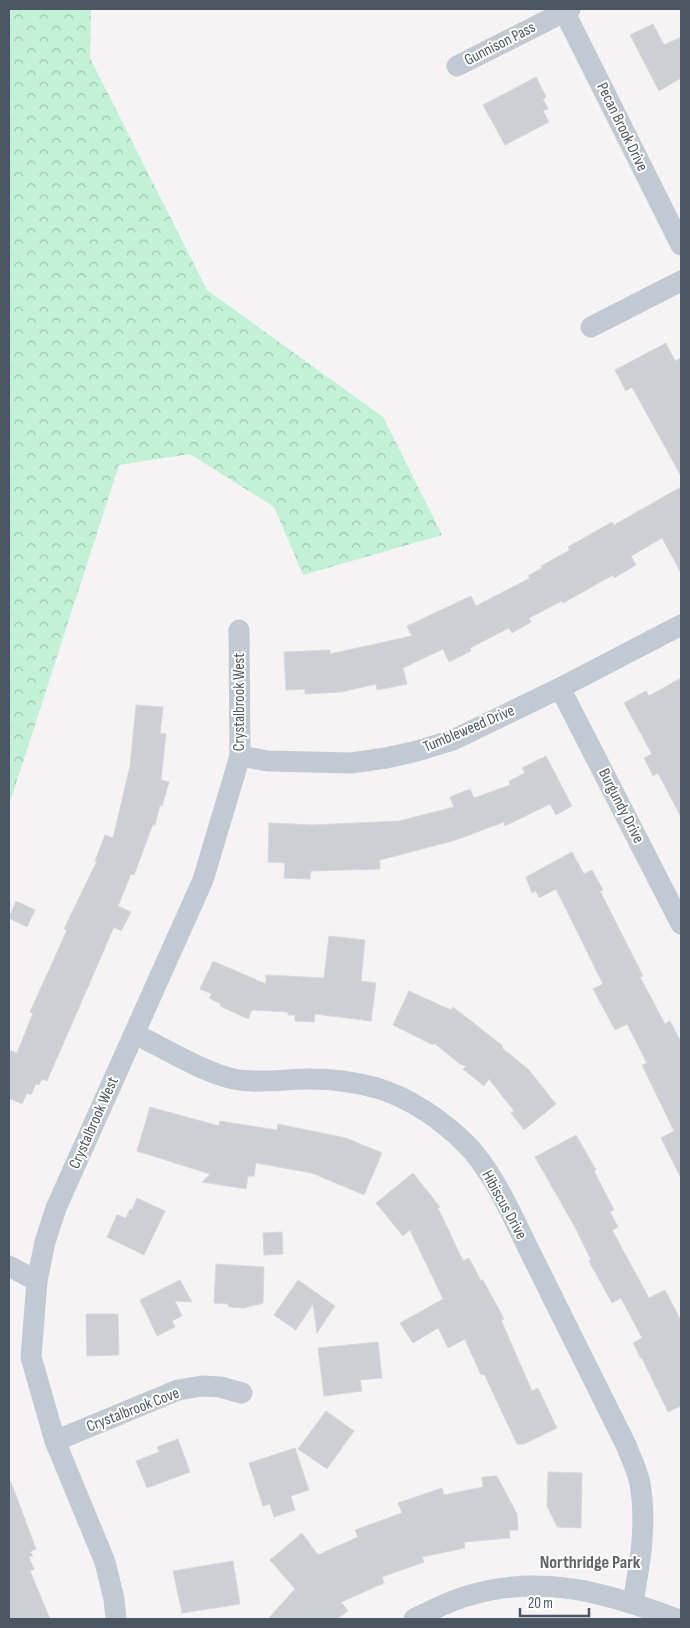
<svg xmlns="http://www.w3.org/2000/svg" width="690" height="1628" font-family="'Sofia Sans Condensed',sans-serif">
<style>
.forest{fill:url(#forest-crowns)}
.building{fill:#cdcfd5;stroke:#d7d9de}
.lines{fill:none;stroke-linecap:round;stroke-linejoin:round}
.street{stroke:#c1cad2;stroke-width:21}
.labels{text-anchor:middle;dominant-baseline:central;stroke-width:4;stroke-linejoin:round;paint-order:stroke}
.street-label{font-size:16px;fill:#4a5661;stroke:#fff}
.neighbourhood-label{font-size:18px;font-weight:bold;fill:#5f6368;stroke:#fff}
</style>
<defs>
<pattern id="forest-crowns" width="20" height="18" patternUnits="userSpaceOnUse" patternTransform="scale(1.25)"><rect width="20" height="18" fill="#c3f1d5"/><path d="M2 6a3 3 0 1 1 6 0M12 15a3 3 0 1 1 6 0" fill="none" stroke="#a0c6b0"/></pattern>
</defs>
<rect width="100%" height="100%" fill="#f5f3f3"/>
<path class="forest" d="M9 9H91L90 58 207 290 383 417 442 535 303 575 274 507 190 454 119 465 9 805Z"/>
<g class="building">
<path d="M653 24 664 45 681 37V78L659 91 630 35Z"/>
<path d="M536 77 546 97 543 99 548 109 543 111 549 122 505 145 483 105Z"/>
<path d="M666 343 675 361 681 358V476L632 387 626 391 615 370Z"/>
<path d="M681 487V573L662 538 631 556 636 565 614 578 613 575 563 603 562 601 529 618 531 622 512 633 509 628 470 648 471 651 449 662 443 649 403 668 407 684 377 690 376 684 341 692 305 694V689L286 690 284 652 330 650V654L412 636 407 626 471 596 476 606 530 578 528 576 542 568 541 566 570 550 568 547 612 522 614 525Z"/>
<path d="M681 678V817L658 773 653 776 644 758 652 754 624 703 646 691 649 696Z"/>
<path d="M136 705 163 707 160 733 166 734 161 780 169 782 162 806 160 805 155 825 153 824 134 875 131 874 118 906 131 912 121 931 114 927 47 1081 42 1079 39 1085 36 1084 31 1095 27 1093 22 1104 9 1098V1050L17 1053 33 1013 30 1012 67 930 64 929 97 861H95L105 835 113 838 130 766Z"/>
<path d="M546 756 572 806 556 815 550 804 505 826 504 822 456 840 380 860V869L311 871 310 879 284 878 285 863 268 862 269 823 313 825 399 821 454 807 450 797 470 789 474 798 510 785 509 781 525 773 522 768Z"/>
<path d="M572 852 584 874 592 870 603 890 600 891 643 976 640 977 665 1024 670 1021 681 1042V1178L661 1138 674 1131 642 1065 647 1063 627 1024 615 1030 593 989 603 984 556 889 539 898 536 891 532 893 526 877Z"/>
<path d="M16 901 35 910 27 927 9 918Z"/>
<path d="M329 936 365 940 361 981 376 983 371 1021 315 1014 314 1022 295 1021V1015H288V1012L252 1010 248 1019 220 1006 221 1004 209 998 212 994 200 989 213 961 266 984V975L324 978Z"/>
<path d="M409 991 451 1010 453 1007 503 1046 502 1048 528 1069 556 1104 524 1130 511 1113 514 1111 489 1079 484 1086 463 1069 466 1066 460 1064 434 1043 433 1045 393 1025Z"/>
<path d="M150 1107 219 1126 220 1121 277 1130 278 1124 346 1138 382 1153 364 1195 312 1173 256 1163 254 1176H248L246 1189 202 1182 210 1174 137 1151Z"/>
<path d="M576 1135 596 1170 594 1171 614 1210 610 1212 618 1227 612 1230 649 1298 665 1290 681 1321V1406L668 1412 642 1358 641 1359 633 1343 642 1338 621 1298 612 1303 589 1261 591 1260 576 1229 535 1157Z"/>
<path d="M413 1173 440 1207 438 1208 463 1261 469 1258 481 1281 483 1280 504 1319 501 1320 532 1391 538 1388 557 1428 524 1444H517L484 1374 481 1375 465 1339 448 1348 438 1328 413 1343 400 1323 443 1299 410 1230 403 1236 376 1203Z"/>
<path d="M137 1198 165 1211 144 1255 107 1237 117 1215 126 1218 130 1209 132 1210Z"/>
<path d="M282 1232 283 1254 264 1255 263 1233Z"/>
<path d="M216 1264 264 1267 263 1303 244 1308 229 1307 228 1304 214 1303Z"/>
<path d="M180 1280 192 1302 175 1301 182 1316 172 1321 175 1327 157 1336 140 1300Z"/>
<path d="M298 1280 335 1306 317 1333 313 1304 296 1330 274 1315Z"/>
<path d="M86 1314H118L119 1355 87 1356Z"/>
<path d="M378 1342 382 1378 360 1380 362 1391 324 1396 318 1348Z"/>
<path d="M326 1411 354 1431 327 1469 298 1449Z"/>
<path d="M178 1439 190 1472 147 1488 136 1461 159 1452 157 1447Z"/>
<path d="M295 1448 309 1490 291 1496 295 1510 274 1517 270 1504 263 1506 249 1463Z"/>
<path d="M548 1472 582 1473 581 1528 557 1527 547 1506Z"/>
<path d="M497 1476 517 1514 518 1530H509L510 1538 464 1542 465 1548 422 1557 424 1562 382 1577 384 1583 341 1602 348 1611 337 1619H268L295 1589 270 1560 302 1533 318 1555 358 1537 355 1530 402 1513 398 1503 442 1488 444 1495 483 1487 482 1477Z"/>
<path d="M9 1482H11L36 1549 30 1552 33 1556 29 1557 34 1569 30 1571 50 1619H9Z"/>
<path d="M233 1561 240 1604 182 1613 173 1571Z"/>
</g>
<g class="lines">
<g class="street">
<path d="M563 9 681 245"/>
<path d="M457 66 570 9"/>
<path d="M591 327 681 281"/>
<path d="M560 688 681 924"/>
<path d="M240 756 268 761 351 763 386 758 417 751 453 740 560 688 681 625"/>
<path d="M135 1034C164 1048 204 1073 234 1079 259 1084 285 1079 310 1079 332 1079 355 1082 377 1088 410 1098 442 1120 466 1144 494 1172 515 1222 533 1258 564 1321 596 1384 627 1447 631 1459 638 1471 640 1484 647 1524 640 1563 633 1602"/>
<path d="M9 1266 37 1281"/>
<path d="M55 1441 178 1390 202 1386 220 1387 242 1393"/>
<path d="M116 1619 114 1599 105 1562 55 1441 31 1357 37 1281 45 1242 56 1208 203 880 240 756 239 630"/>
<path d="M414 1619C431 1611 449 1601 467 1596 542 1573 607 1593 677 1619"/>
</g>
</g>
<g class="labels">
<g class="street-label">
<text transform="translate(500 44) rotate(-27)">Gunnison Pass</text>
<text transform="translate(622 127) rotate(64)">Pecan Brook Drive</text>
<text transform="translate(239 702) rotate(-90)">Crystalbrook West</text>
<text transform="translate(469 729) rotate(-23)">Tumbleweed Drive</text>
<text transform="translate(621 806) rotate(63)">Burgundy Drive</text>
<text transform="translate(94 1123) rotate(-66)">Crystalbrook West</text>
<text transform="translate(504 1205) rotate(61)">Hibiscus Drive</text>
<text transform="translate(133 1410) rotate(-21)">Crystalbrook Cove</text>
</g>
<g class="neighbourhood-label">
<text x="590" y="1562">Northridge Park</text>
</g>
</g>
<rect width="690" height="1628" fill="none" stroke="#4a5661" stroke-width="20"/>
<path d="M520 1608v8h69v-8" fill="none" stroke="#4a5661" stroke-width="2.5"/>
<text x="528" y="1608" font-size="15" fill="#4a5661" stroke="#ffffff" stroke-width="4" paint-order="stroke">20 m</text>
</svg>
